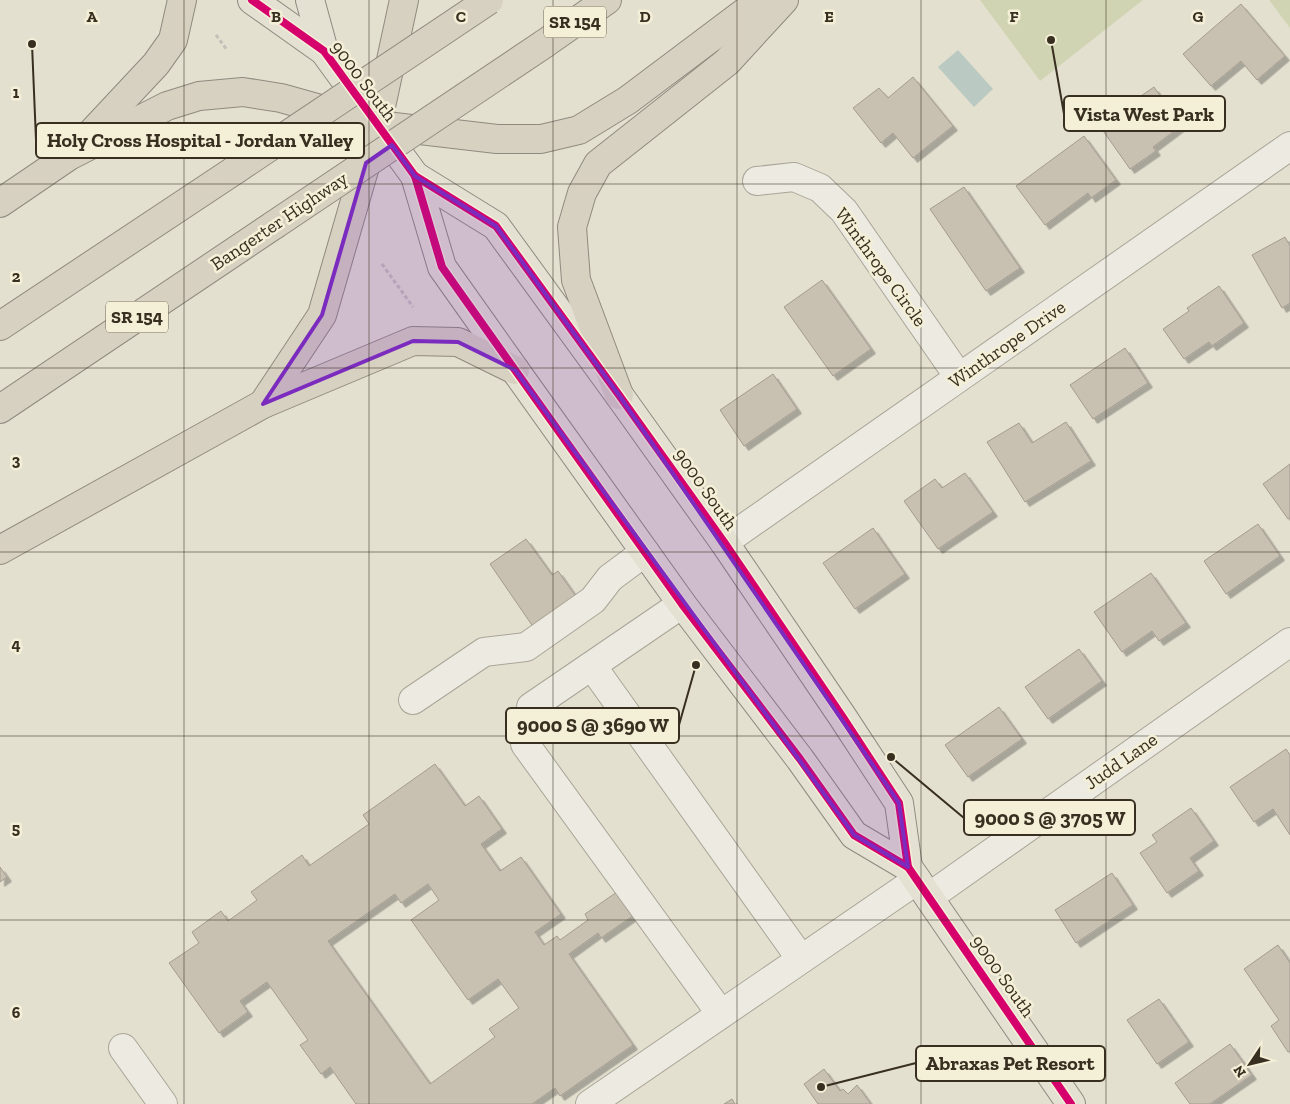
<svg xmlns="http://www.w3.org/2000/svg" width="1290" height="1104" font-family="'Zilla Slab',serif">
<style>
.green{fill:#d0d4b3}
.water{fill:#bacac2}
.building{fill:#c8c0b1;stroke:#a49c8f;fill-rule:evenodd;filter:url(#shadow)}
.lines{fill:none;stroke-linecap:round;stroke-linejoin:round}
.minor-casing{stroke:#aaa598;stroke-width:30}
.major-casing{stroke:#8f8a7f;stroke-width:30}
.highway-casing{stroke:#8f8a7f;stroke-width:30}
.path{stroke:#c5c1b8;stroke-width:3;stroke-dasharray:4 2.5;stroke-linecap:butt}
.minor{stroke:#eceae1;stroke-width:28}
.major{stroke:#e4e1d3;stroke-width:28}
.highway{stroke:#d7d1c1;stroke-width:28}
.highway-bridge-casing{stroke:#8f8a7f;stroke-width:30;stroke-linecap:butt}
.highway-bridge{stroke:#d7d1c1;stroke-width:28}
.cycleway-casing{stroke:#f4efd7;stroke-width:11}
.cycleway{stroke:#d6006c;stroke-width:8}
.marked{fill:#7b2cbf;fill-opacity:0.2;stroke:#7b2cbf;stroke-width:4;stroke-linejoin:round}
.grid{fill:none;stroke:#382f20;stroke-width:1;stroke-opacity:0.55}
.labels{text-anchor:middle;dominant-baseline:central;stroke-width:5;stroke-linejoin:round;paint-order:stroke}
.shield{fill:#f4efd7;stroke:#706957;stroke-width:1}
.shield-label{font-size:18px;font-weight:bold;fill:#382f20}
.street-label{font-size:19px;fill:#382f20;stroke:#f4efd7}
.grid-label{font-size:16px;text-anchor:middle;font-weight:bold;fill:#382f20;stroke:#f4efd7;stroke-width:5;stroke-linejoin:round;paint-order:stroke}
.leader{fill:none;stroke:#382f20;stroke-width:2}
.callout-dot{fill:#382f20;stroke:#f4efd7;stroke-width:2}
.callout{fill:#f4efd7;stroke:#382f20;stroke-width:2}
.callout-label{font-size:20px;text-anchor:middle;font-weight:bold;fill:#382f20}
</style>
<defs>
<filter id="shadow"><feDropShadow dx="4.5" dy="4.5" stdDeviation="0" flood-color="#0004"/></filter>
</defs>
<rect width="100%" height="100%" fill="#e4e0d0"/>
<g class="green">
<path d="M980 0H1143L1040 81Z"/>
<path d="M1269 0H1290V28Z"/>
</g>
<path class="water" d="M958 50 993 89 974 107 938 67Z"/>
<g class="building">
<path d="M1241 4 1285 56 1257 80 1241 61 1211 86 1183 54Z"/>
<path d="M913 77 953 126 913 158 893 133 881 143 853 108 879 88 888 98Z"/>
<path d="M1154 87 1181 126 1153 147 1156 151 1130 169 1099 125Z"/>
<path d="M1084 136 1116 180 1091 198 1088 193 1045 225 1016 186Z"/>
<path d="M964 187 1020 268 986 291 930 209Z"/>
<path d="M1285 237 1290 246V303L1282 308 1252 255Z"/>
<path d="M822 280 871 349 833 376 784 307Z"/>
<path d="M1219 286 1244 323 1212 346 1209 342 1184 359 1163 329 1189 311 1187 308Z"/>
<path d="M1125 348 1148 383 1093 419 1070 385Z"/>
<path d="M773 374 797 409 744 446 720 410Z"/>
<path d="M1066 422 1091 461 1025 502 987 442 1019 423 1032 443Z"/>
<path d="M1290 464V518L1288 519 1263 484Z"/>
<path d="M965 473 993 512 938 549 904 501 935 479 942 488Z"/>
<path d="M1258 524 1280 556 1226 594 1204 561Z"/>
<path d="M873 528 905 574 855 609 823 563Z"/>
<path d="M526 539 552 575 558 571 579 601 536 631 490 564Z"/>
<path d="M1151 573 1186 623 1159 641 1152 631 1122 652 1094 612Z"/>
<path d="M1079 649 1102 681 1048 719 1025 687Z"/>
<path d="M999 707 1022 739 968 777 945 745Z"/>
<path d="M1286 749 1290 755V835L1273 809 1254 822 1230 787Z"/>
<path d="M435 764 465 806 479 796 502 829 481 844 500 871 521 857 561 914 535 932 544 945 557 936 560 940 588 920 585 914 617 892 634 915 601 938 598 933 569 954 633 1045 560 1096 555 1088 532 1104H356L330 1067 321 1074 300 1045 308 1040 267 982 240 1001 248 1012 219 1033 169 963 199 943 192 932 221 911 228 921 257 900 251 892 302 855 309 866 369 824 363 815ZM428 884 439 900 411 920 468 1000 498 979 519 1008 489 1029 495 1037 430 1084 328 941 395 894 401 903Z"/>
<path d="M1191 808 1214 841 1190 858 1199 871 1167 893 1140 853 1157 842 1152 835Z"/>
<path d="M0 867 7 877 0 882Z"/>
<path d="M1112 873 1133 905 1076 943 1055 910Z"/>
<path d="M1278 945 1290 963V1051L1288 1052 1271 1026 1279 1020 1244 969Z"/>
<path d="M1159 999 1189 1042 1157 1064 1127 1020Z"/>
<path d="M1230 1044 1252 1075 1210 1104H1190L1175 1083Z"/>
<path d="M824 1069 840 1091 843 1089 848 1094 857 1085 871 1104H818L804 1084Z"/>
<path d="M732 1099 735 1104H724Z"/>
</g>
<g class="lines">
<defs>
<g id="minor">
<path d="M757 181 794 177 820 188 844 211 959 377"/>
<path d="M724 542 1290 146"/>
<path d="M682 604 531 707 525 744 721 1014"/>
<path d="M592 666 801 959"/>
<path d="M413 700 484 652 526 647 593 600 610 578 645 552"/>
<path d="M929 897 1290 642"/>
<path d="M123 1048 163 1104"/>
<path d="M590 1104 917 880"/>
</g>
<g id="major">
<path d="M252 0 324 51 415 176 442 267 515 370 682 604 800 759 854 835 908 867 1071 1104"/>
<path d="M310 0 324 51"/>
<path d="M415 176 496 226 619 395 724 542 842 716 899 803 908 867"/>
</g>
<g id="highway">
<path d="M544 44 607 0"/>
<path d="M84 141 156 64 173 40 182 0"/>
<path d="M0 203 69 156 167 106 199 96 243 92 281 98 377 125 497 139H541L579 130 628 100 761 0"/>
<path d="M0 326 235 170"/>
<path d="M619 395 576 280 572 227 582 193 598 164 727 62 784 0"/>
<path d="M263 404 322 315 377 125 404 0"/>
<path d="M0 409 274 225"/>
<path d="M0 550 263 404 413 341 458 342 515 370"/>
</g>
</defs>
<use href="#minor" class="minor-casing"/>
<use href="#major" class="major-casing"/>
<use href="#highway" class="highway-casing"/>
<g class="path">
<path d="M216 35 227 50"/>
<path d="M382 264 413 307"/>
</g>
<use href="#minor" class="minor"/>
<use href="#major" class="major"/>
<use href="#highway" class="highway"/>
<defs>
<g id="highway-bridge">
<path d="M235 170 489 0"/>
<path d="M274 225 544 44"/>
</g>
</defs>
<use href="#highway-bridge" class="highway-bridge-casing"/>
<use href="#highway-bridge" class="highway-bridge"/>
<defs>
<g id="cycleway">
<path d="M252 0 324 51 415 176 442 267 515 370 682 604 800 759 854 835 908 867 1071 1104"/>
<path d="M415 176 496 226 619 395 724 542 842 716 899 803 908 867"/>
</g>
</defs>
<use href="#cycleway" class="cycleway-casing"/>
<use href="#cycleway" class="cycleway"/>
</g>
<path class="marked" d="M392 145 415 176 496 226 619 395 899 803 908 867 854 835 515 370 458 342 413 341 263 404 322 315 366 163Z"/>
<path class="grid" d="M184 0V1104M369 0V1104M553 0V1104M737 0V1104M921 0V1104M1106 0V1104M0 184H1290M0 368H1290M0 552H1290M0 736H1290M0 920H1290"/>
<g class="labels">
<g class="shield">
<rect x="544" y="6.5" width="62" height="31" rx="4"/>
<rect x="106" y="301.5" width="62" height="31" rx="4"/>
</g>
<g class="shield-label">
<text x="575" y="22">SR 154</text>
<text x="137" y="317">SR 154</text>
</g>
<g class="street-label">
<text transform="translate(364 81) rotate(53)">9000 South</text>
<text transform="translate(279 221) rotate(-34)">Bangerter Highway</text>
<text transform="translate(881 267) rotate(54)">Winthrope Circle</text>
<text transform="translate(1007 344) rotate(-35)">Winthrope Drive</text>
<text transform="translate(706 489) rotate(55)">9000 South</text>
<text transform="translate(1121 761) rotate(-35)">Judd Lane</text>
<text transform="translate(1003 976) rotate(55)">9000 South</text>
</g>
</g>
<g class="grid-label">
<text x="92" y="22">A</text>
<text x="276" y="22">B</text>
<text x="461" y="22">C</text>
<text x="645" y="22">D</text>
<text x="829" y="22">E</text>
<text x="1014" y="22">F</text>
<text x="1198" y="22">G</text>
<text x="16" y="98">1</text>
<text x="16" y="282">2</text>
<text x="16" y="466">3</text>
<text x="16" y="650">4</text>
<text x="16" y="834">5</text>
<text x="16" y="1018">6</text>
</g>
<path class="leader" d="M1051 40L1064 114M32 44L36 140M696 665L679 725M891 757L964 818M821 1087L916 1063"/>
<g class="callout-dot">
<circle cx="1051" cy="40" r="5"/>
<circle cx="32" cy="44" r="5"/>
<circle cx="696" cy="665" r="5"/>
<circle cx="891" cy="757" r="5"/>
<circle cx="821" cy="1087" r="5"/>
</g>
<g class="callout">
<rect x="1064" y="96" width="161" height="35" rx="5"/>
<rect x="36" y="123" width="328" height="35" rx="5"/>
<rect x="506" y="708" width="173" height="35" rx="5"/>
<rect x="964" y="800" width="171" height="35" rx="5"/>
<rect x="916" y="1046" width="189" height="35" rx="5"/>
</g>
<g class="callout-label">
<text x="1144" y="121">Vista West Park</text>
<text x="200" y="147">Holy Cross Hospital - Jordan Valley</text>
<text x="593" y="732">9000 S @ 3690 W</text>
<text x="1050" y="825">9000 S @ 3705 W</text>
<text x="1010" y="1070">Abraxas Pet Resort</text>
</g>
<g transform="translate(1250 1064) rotate(235)" stroke="#f4efd7" stroke-width="4" paint-order="stroke">
<path d="M0-4L9 19L0 12L-9 19Z" fill="#382f20"/>
<text y="-8" font-size="14" font-weight="bold" text-anchor="middle" fill="#382f20">N</text>
</g>
</svg>
